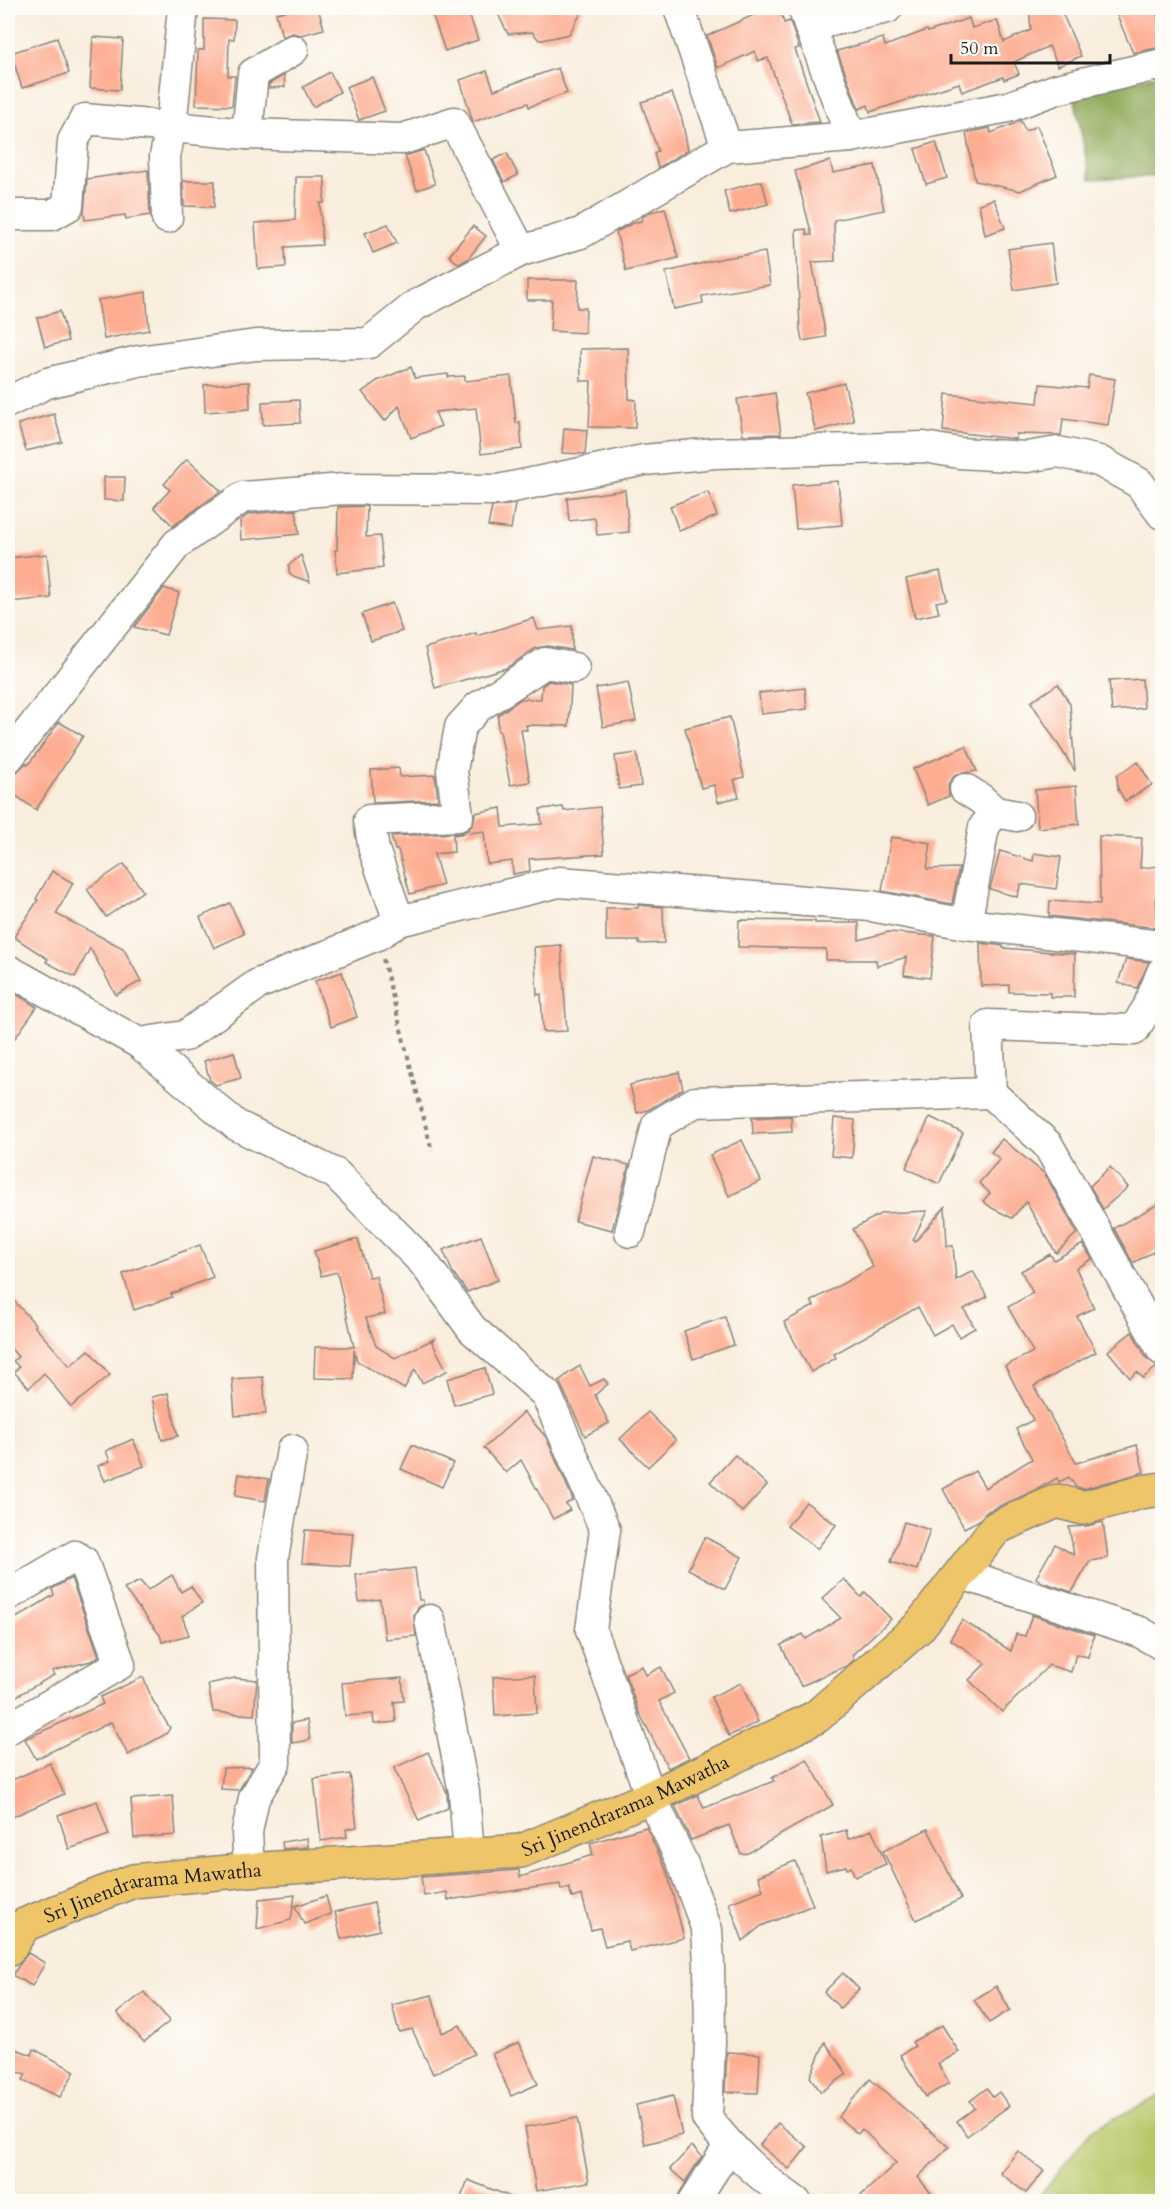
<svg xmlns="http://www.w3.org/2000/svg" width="1170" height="2209" font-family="Cardo,serif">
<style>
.green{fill:#b9c769;stroke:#6a7242;stroke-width:1.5}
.forest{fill:#92ac5d;stroke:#57643c;stroke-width:1.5}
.building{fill:#fdad92}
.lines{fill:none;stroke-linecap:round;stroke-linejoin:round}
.minor-casing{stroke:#8a857c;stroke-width:33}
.major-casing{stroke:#8a857c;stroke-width:36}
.path{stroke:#8a857c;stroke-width:4;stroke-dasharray:4.5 4.5;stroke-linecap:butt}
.minor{stroke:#fff;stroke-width:30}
.major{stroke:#eec569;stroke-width:33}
.labels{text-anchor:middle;stroke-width:6;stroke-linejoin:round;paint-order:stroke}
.street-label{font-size:20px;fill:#1c1c1c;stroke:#fdfcf7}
</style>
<rect width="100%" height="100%" fill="#fdfcf7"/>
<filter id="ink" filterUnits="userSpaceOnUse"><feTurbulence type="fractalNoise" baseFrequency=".0167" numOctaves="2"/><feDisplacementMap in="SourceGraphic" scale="12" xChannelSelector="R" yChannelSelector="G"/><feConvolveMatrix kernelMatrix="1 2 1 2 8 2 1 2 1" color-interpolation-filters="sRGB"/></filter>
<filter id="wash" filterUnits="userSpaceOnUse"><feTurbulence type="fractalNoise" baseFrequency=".008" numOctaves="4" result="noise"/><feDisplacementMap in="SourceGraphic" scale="24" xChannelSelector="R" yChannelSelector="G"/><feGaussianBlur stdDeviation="1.35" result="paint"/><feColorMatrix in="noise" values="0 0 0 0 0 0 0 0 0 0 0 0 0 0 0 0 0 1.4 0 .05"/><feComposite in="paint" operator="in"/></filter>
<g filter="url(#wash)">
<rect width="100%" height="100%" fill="#f9eedd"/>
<polygon class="green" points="1162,2095 1162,2201 1035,2201 1094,2128"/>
<polygon class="forest" points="1162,74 1162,176 1090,179 1074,95"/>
<g id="blocks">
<g class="building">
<polygon points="297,8 318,8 324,29 301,35 292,33 282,37 276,13"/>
<polygon points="430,8 467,8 478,40 445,51"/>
<polygon points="495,8 584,8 569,34 543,40 539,40 532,32 508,34"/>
<polygon points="753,8 780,8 784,23 790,21 799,48 795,49 820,122 792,124 768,58 758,61 755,51 718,68 707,36 756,14"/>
<polygon points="1029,8 1060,8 1081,56 1058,66 1049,46 1014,62 1019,74 1004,80 1003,77 962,92 959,83 870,112 868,105 859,109 837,51 883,38 885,46 927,30 928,32 969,18 972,28 997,20 1004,42 1031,30"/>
<polygon points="1129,8 1154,8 1162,27 1162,47 1133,53 1116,13"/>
<polygon points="204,19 235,20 234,39 229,39 228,76 235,76 232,106 196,105 198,50 204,50"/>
<polygon points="93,37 123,39 120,90 90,88"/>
<polygon points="57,38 69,73 22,88 11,53"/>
<polygon points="558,68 567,93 529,107 528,103 473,122 460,80 487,71 494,90"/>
<polygon points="330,72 340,92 313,107 303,87"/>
<polygon points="284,75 285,87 269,88 269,84"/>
<polygon points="372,77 385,111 359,120 346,87"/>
<polygon points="672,93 682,119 688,150 658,168 654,153 658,151 641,102"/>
<polygon points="1021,121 1025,131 1037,126 1057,175 1020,191 975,181 966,133 990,128 991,133"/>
<polygon points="936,142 947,178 926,184 915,149"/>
<polygon points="424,150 435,184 417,190 405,156"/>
<polygon points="507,153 518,175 504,182 493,160"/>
<polygon points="830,161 833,173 875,165 884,210 834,220 835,261 812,262 826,337 802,341 800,329 796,230 806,229 807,235 812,235 795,171"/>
<polygon points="148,170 150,215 126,219 125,215 85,220 84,212 87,179"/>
<polygon points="296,177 325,177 324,203 320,203 322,245 285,247 286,267 258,269 255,223 295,220"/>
<polygon points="183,181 215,181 214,207 184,206"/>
<polygon points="762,181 768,204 730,214 724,191"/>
<polygon points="994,199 1005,228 985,235 979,204"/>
<polygon points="665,208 678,258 626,271 616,232 631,224 643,220 642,217 651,212"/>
<polygon points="388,224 397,243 373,253 365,233"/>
<polygon points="473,226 486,236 468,259 459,264 449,256"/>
<polygon points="1051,243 1056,283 1014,290 1008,249"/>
<polygon points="765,252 770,285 702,296 703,303 674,309 666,272 724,258"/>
<polygon points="527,280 578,280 577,308 586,308 585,333 550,331 552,300 527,300"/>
<polygon points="146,292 149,330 104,339 98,300"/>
<polygon points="60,311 68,341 45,347 37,318"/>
<polygon points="628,348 629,399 636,400 635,428 589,427 591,381 581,381 580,349"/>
<polygon points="411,367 415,378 448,374 448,377 465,376 465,381 511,376 516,423 520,422 522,449 481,454 476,408 435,412 441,426 411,438 399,406 385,421 362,392 377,381"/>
<polygon points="1089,375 1115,379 1108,425 1063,419 1061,435 1016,434 1016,439 943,431 946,394 1038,403 1040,384 1087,388"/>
<polygon points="249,382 250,409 205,412 204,385"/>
<polygon points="844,383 854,421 816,431 805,393"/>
<polygon points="775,393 781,434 743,435 737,399"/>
<polygon points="299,400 300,423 263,425 262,402"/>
<polygon points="54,414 62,442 26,451 18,424"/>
<polygon points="564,428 587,430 585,454 562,453"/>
<polygon points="187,459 221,491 173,526 154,507 170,490 164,484"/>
<polygon points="104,477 125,477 124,501 104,500"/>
<polygon points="838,481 842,525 796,529 792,485"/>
<polygon points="625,490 629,532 597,535 595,518 569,521 567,498"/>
<polygon points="708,492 717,516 679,531 670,506"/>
<polygon points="515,504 511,529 488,526 492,507"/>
<polygon points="367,506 366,537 380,536 383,568 337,573 335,550 337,550 338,507"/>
<polygon points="296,510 299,534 241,540 240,521 249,514"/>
<polygon points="47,554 51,598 8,602 8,558"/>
<polygon points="301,555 310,582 293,576 289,572 289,565"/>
<polygon points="940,571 947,600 936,602 939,613 915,618 906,579"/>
<polygon points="164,588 179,593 166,635 134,627"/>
<polygon points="392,603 402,631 371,641 362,614"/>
<polygon points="534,618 538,630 572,626 572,650 548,646 536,648 506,668 435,688 425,648 476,633 477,636"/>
<polygon points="1142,679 1144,708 1112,711 1109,681"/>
<polygon points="549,681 571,685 569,726 526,725 527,730 521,730 530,782 510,785 500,731 498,731 498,715 521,699 541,699 542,686"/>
<polygon points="628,682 636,721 603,727 596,688"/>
<polygon points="1058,684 1070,704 1075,771 1031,702"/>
<polygon points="805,688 807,709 761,714 759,693"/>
<polygon points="730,717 744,777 734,780 739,797 718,802 714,785 701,788 685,728"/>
<polygon points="59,722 83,736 36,810 8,790 8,786 17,772 26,763 28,765"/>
<polygon points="966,746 977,771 956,774 948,784 949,796 928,805 913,769"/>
<polygon points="637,753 641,786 619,789 615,756"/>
<polygon points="1138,762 1152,785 1125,801 1118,789 1117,775"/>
<polygon points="399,768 400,777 435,775 438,800 373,803 371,770"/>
<polygon points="1076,786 1079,824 1038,828 1035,790"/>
<polygon points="563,807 564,811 600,807 604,854 529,859 530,871 513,874 512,861 487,864 484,831 453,835 454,852 434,854 443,885 410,894 398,850 395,850 391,836 459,833 468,830 473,824 475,813 501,808 503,827 542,824 540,809"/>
<polygon points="1099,836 1142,838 1140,868 1160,866 1161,898 1156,898 1158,928 1049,916 1050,901 1100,904"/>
<polygon points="891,837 931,843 927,869 959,868 952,904 882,891"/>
<polygon points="1000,851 1033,861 1034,853 1061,857 1056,889 1021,884 1017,897 990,889"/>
<polygon points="124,864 143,891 106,917 87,889"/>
<polygon points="52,871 73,883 56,914 123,948 141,981 116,995 90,948 75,977 46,962 48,959 14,937 38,900 36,899"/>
<polygon points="230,903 244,934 214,948 200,917"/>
<polygon points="638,905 663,907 664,943 639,944 639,941 606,941 606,908 638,908"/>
<polygon points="739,920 815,921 815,923 859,923 859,940 888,932 935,936 930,978 904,975 906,957 877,966 876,960 826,960 826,949 738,947"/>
<polygon points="980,943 1003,946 1003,948 1075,954 1074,997 1050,997 1050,993 1009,992 1009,985 981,986"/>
<polygon points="561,945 567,1031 543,1032 541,994 537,995 534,947"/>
<polygon points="1126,959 1149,962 1137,988 1118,983"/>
<polygon points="342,972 357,1017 331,1027 315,981"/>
<polygon points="8,989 37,1007 8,1048"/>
<polygon points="234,1052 241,1078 216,1085 210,1080 204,1061"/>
<polygon points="679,1072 683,1089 648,1110 637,1113 630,1085"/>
<polygon points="791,1116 792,1132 753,1134 752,1118"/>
<polygon points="930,1117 963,1133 939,1184 906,1168"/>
<polygon points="834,1118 855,1120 852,1158 831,1156"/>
<polygon points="1002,1139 1045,1174 1077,1233 1056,1253 1026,1202 1012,1218 992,1208 983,1201 990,1193 979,1183 1000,1159 991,1152"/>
<polygon points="742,1140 761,1181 729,1196 710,1155"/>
<polygon points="593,1156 629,1165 612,1230 575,1221"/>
<polygon points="1110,1167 1128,1187 1103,1209 1090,1186"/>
<polygon points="1162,1202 1162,1225 1156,1228 1162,1241 1162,1247 1133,1263 1114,1228"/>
<polygon points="945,1207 947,1246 953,1246 956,1280 973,1271 987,1297 964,1309 975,1328 959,1337 952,1324 933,1335 918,1307 834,1354 836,1358 811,1372 784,1322 814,1306 811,1301 873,1267 853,1229 882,1213 927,1211 913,1240 915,1242"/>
<polygon points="481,1236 498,1280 467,1292 452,1271 443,1250"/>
<polygon points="358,1239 369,1277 376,1276 385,1314 366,1318 376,1346 395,1358 434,1339 432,1342 447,1371 422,1383 415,1369 404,1389 357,1361 354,1350 353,1379 314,1378 315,1347 354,1347 337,1272 321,1276 314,1251"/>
<polygon points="1083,1244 1092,1259 1076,1268 1094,1308 1077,1316 1096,1352 1034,1386 1076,1463 1137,1445 1144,1472 1083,1489 1075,1486 1069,1477 1059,1482 1057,1478 1038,1489 988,1511 978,1521 964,1528 943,1489 975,1471 985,1488 1032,1459 1016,1429 1033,1420 1005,1366 1033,1352 1008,1307 1033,1293 1021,1271 1050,1254 1054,1260"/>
<polygon points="200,1245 213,1277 171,1294 172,1297 134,1310 123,1274"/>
<polygon points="8,1294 36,1325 34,1326 70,1366 89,1350 110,1375 71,1407 44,1373 29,1388 14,1372 19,1367 13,1361 18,1357 8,1345"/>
<polygon points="725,1317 734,1345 693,1359 684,1331"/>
<polygon points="1132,1332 1147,1359 1158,1366 1143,1378 1137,1372 1130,1378 1108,1351"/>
<polygon points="580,1366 590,1386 604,1379 608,1384 595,1395 609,1423 585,1436 559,1381 570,1372"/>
<polygon points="485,1368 492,1394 454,1405 447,1379"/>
<polygon points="263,1377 266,1414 235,1416 232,1379"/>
<polygon points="168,1393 178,1436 162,1440 152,1397"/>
<polygon points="524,1412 546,1437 573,1500 566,1504 570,1510 553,1519 521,1460 506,1473 484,1448"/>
<polygon points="648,1412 676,1440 648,1467 620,1439"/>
<polygon points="133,1439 144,1466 105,1481 98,1466 110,1461 106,1451"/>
<polygon points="412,1445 453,1463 442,1487 401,1469"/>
<polygon points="735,1455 767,1485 742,1512 710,1482"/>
<polygon points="239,1474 269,1479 265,1501 235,1496"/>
<polygon points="806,1502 836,1525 817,1549 787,1526"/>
<polygon points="904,1522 930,1530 917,1570 891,1562"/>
<polygon points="1103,1522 1108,1558 1090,1561 1072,1592 1042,1582 1036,1578 1055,1544 1074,1555 1069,1527 1087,1526"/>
<polygon points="305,1530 353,1533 350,1566 302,1563"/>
<polygon points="705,1537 742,1557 725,1589 688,1569"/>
<polygon points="415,1568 419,1600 423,1600 423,1605 418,1607 414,1615 416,1636 385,1639 380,1599 359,1602 356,1575"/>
<polygon points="172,1575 181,1592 191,1586 202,1603 182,1616 189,1635 162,1642 160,1635 124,1589 140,1581 148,1590"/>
<polygon points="71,1578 99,1656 91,1661 52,1671 54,1675 8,1701 8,1623 54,1595 52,1589"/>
<polygon points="844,1579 861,1597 865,1592 891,1619 852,1655 854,1659 846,1666 801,1686 781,1645 803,1634 806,1639 841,1618 822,1599"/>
<polygon points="1032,1615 1094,1635 1088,1657 1076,1654 1071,1672 1049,1665 1002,1712 969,1680 986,1663 950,1639 962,1620 1011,1651 1016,1634 1025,1636"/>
<polygon points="642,1666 646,1675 661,1667 674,1693 659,1701 689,1758 668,1768 639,1712 625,1674"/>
<polygon points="535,1675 537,1713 495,1716 493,1677"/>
<polygon points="143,1677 153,1701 170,1728 166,1734 128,1755 111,1722 36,1759 25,1739 103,1704 100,1697"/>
<polygon points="235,1678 257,1680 254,1715 213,1712 208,1684"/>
<polygon points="402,1678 404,1701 394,1702 396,1722 374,1724 373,1714 345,1716 342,1683"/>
<polygon points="741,1683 758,1722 729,1736 711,1697"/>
<polygon points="307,1720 310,1740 292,1743 292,1723"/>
<polygon points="428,1752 447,1793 448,1808 419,1821 394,1768"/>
<polygon points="807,1759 833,1805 748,1853 741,1854 729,1825 691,1840 675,1806 698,1795 704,1808 774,1781 772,1778"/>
<polygon points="50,1763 64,1794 12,1817 8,1808 8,1782"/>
<polygon points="252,1767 239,1790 221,1789 223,1768"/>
<polygon points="350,1774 357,1827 346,1829 347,1837 321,1841 314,1779"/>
<polygon points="173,1796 176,1835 134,1838 131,1799"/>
<polygon points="97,1801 109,1835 69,1849 58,1815"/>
<polygon points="646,1827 667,1872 684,1938 630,1951 627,1941 605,1946 600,1928 591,1930 582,1895 572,1898 569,1888 561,1890 560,1884 448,1900 447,1892 424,1896 421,1877 519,1870 520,1877 593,1855 590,1843"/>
<polygon points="928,1829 961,1899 916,1920 883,1851"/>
<polygon points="846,1830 848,1839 872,1830 886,1864 855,1877 851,1867 847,1869 846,1866 826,1871 821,1837"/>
<polygon points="307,1838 308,1847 283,1849 282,1842"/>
<polygon points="795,1861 813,1905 761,1926 743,1941 729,1903 763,1890 758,1876"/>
<polygon points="295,1895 291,1920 257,1929 259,1899"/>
<polygon points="326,1896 331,1914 304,1924 295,1906"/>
<polygon points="374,1903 380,1930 341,1939 335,1912"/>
<polygon points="28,1953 45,1963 32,1986 12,1975"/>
<polygon points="843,1973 859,1989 840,2008 824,1992"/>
<polygon points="996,1986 1010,2010 989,2023 974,2000"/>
<polygon points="144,1992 170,2021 144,2042 117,2013"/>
<polygon points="432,1995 442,2033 460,2025 474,2054 433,2074 412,2029 399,2032 392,2005"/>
<polygon points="942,2025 959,2052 938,2064 949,2083 926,2097 900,2055 915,2046 912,2042"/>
<polygon points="519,2042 538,2084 511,2096 492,2054"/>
<polygon points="825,2042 847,2074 821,2092 810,2077"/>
<polygon points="8,2046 32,2055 34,2049 75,2071 60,2097 23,2080 26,2074 8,2070"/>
<polygon points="727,2052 760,2054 758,2093 725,2092"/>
<polygon points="870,2079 949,2147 918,2177 938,2202 854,2202 896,2163 862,2129 858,2134 838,2117"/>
<polygon points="987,2088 993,2097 999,2092 1009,2106 967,2136 957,2121 975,2108 970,2101"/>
<polygon points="673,2096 682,2135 645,2144 636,2105"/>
<polygon points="577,2118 589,2182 536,2191 525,2127"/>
<polygon points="778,2123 807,2147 789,2169 760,2145"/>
<polygon points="692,2146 702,2156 685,2182 670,2169"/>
<polygon points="1018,2151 1044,2171 1026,2193 1000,2173"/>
<polygon points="468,2180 521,2201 520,2202 459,2202"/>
</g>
</g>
</g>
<g filter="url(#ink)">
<use href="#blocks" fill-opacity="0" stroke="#8a857c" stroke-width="1.5"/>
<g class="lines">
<g class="minor-casing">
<g id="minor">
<polyline points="679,8 727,147"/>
<polyline points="803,8 851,137"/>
<polyline points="809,26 887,8"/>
<polyline points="247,134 253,74 293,50"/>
<polyline points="8,215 52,215 68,206 73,141 85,119 247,134 403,139 454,122 521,251"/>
<polyline points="167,218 165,156 171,127 183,8"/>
<polyline points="8,402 47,383 138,361 256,345 369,343 416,305 521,251 581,233 727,147 851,137 1008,107 1057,89 1162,64"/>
<polyline points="8,758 177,544 243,497 343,489 498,490 644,460 715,453 924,447 959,453 1027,457 1058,452 1099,461 1139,483 1162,514"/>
<polyline points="965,789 981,799 995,812"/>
<polyline points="399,921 374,850 369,820 458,816 452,771 460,727 478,707 545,663 574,668"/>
<polyline points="966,924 984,827 995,812 1017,816"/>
<path d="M8,970l131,73 97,82 100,49 88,89 48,66 74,65 59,136 -14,100 60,167 32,67 24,66 2,34 1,78 -3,76c28,36 52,58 89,84"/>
<polyline points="139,1043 185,1036 258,984 377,935 399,921 559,882 871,906 966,924 1162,946"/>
<polyline points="991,1093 988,1025 1134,1030 1148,1007 1162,972"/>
<polyline points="630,1232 657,1125 695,1102 991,1093 1048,1145 1162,1350"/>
<polyline points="962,1574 1140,1632 1162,1645"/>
<polyline points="8,1595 75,1556 83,1561 120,1664 8,1729"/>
<polyline points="430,1620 464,1792 469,1855"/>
<polyline points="249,1870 247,1832 254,1798 275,1763 273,1558 292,1450"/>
<polyline points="693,2202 729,2146"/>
</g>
</g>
<g class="major-casing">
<g id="major">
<path id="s1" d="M8,1950l16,-25 109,-44 116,-11 272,-19 130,-54 165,-80 102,-89 78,-100 61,-27 26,7 58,-16 21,-3"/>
</g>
</g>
<polyline class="path" points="383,959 432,1151"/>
<use href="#minor" class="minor"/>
<use href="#major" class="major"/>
</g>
</g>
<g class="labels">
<g class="street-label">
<text dy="7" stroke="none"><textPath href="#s1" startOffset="650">Sri Jinendrarama Mawatha</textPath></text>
<text dy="7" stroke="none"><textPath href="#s1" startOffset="164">Sri Jinendrarama Mawatha</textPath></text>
</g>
</g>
<rect width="1170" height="2209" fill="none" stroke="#fdfcf7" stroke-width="30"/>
<path d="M951 54v9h159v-9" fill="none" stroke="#1c1c1c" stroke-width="3"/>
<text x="960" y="54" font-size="18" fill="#1c1c1c" stroke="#fdfcf7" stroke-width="4.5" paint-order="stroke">50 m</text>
</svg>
